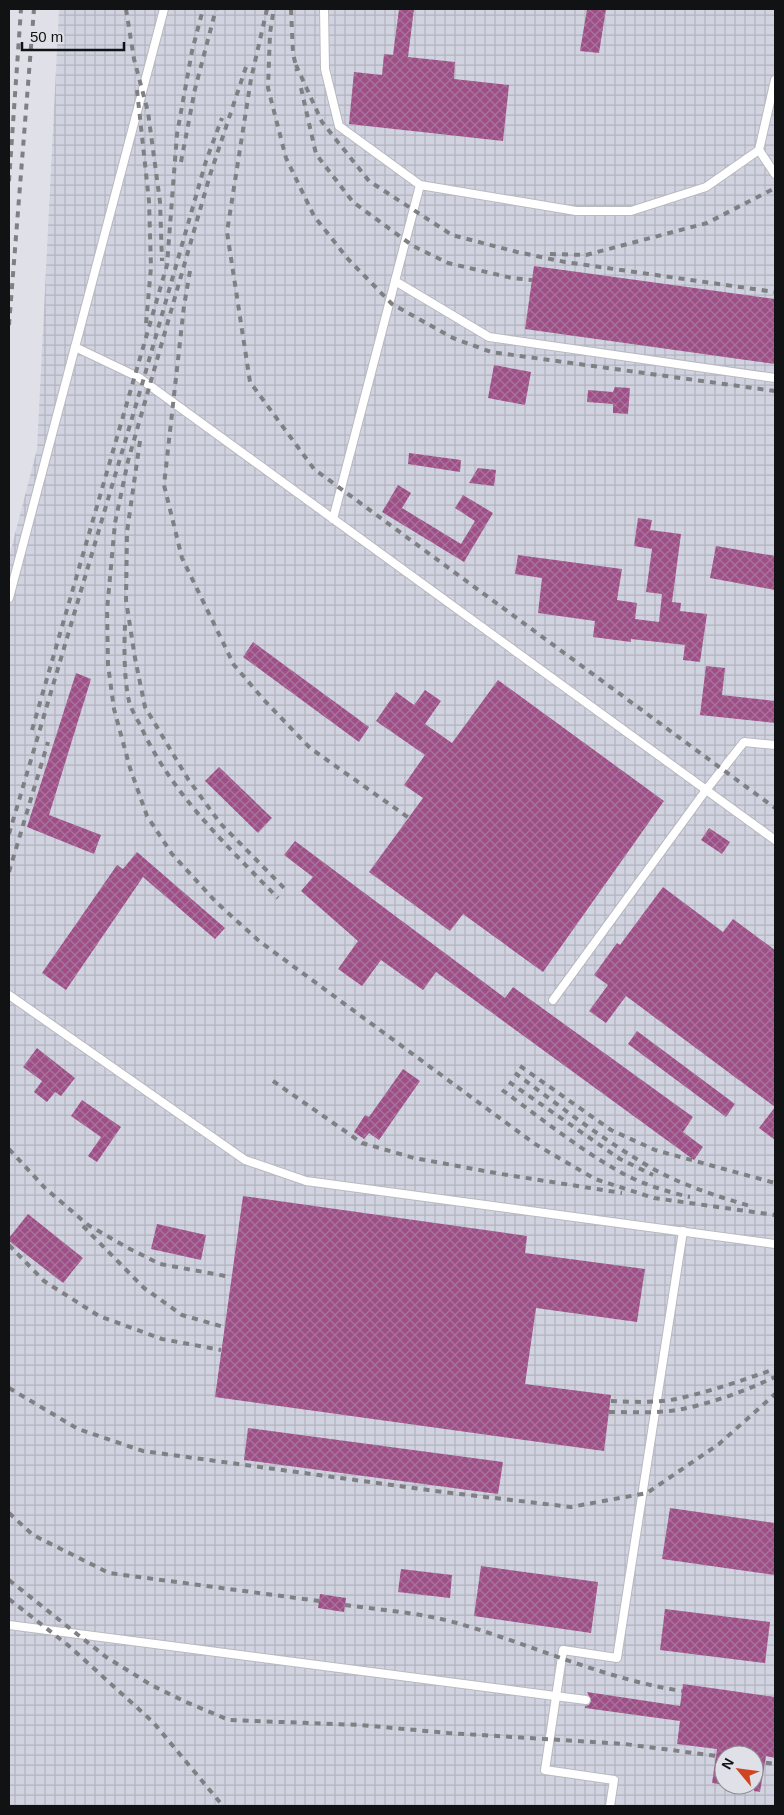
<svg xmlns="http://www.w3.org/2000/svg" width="784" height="1815" font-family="Helvetica,sans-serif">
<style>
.industrial{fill:url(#industrial-grid);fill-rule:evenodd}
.building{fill:url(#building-cross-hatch)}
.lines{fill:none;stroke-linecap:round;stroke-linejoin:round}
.service-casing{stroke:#b9bac0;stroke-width:10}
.service{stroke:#fff;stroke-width:8}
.rail{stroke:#7f8084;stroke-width:4;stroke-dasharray:6 6;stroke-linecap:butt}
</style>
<defs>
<pattern id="industrial-grid" width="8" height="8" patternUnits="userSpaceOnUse" patternTransform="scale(1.25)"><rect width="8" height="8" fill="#d1d3e0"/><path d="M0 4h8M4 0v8" fill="none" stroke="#b2b4bf"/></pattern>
<pattern id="building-cross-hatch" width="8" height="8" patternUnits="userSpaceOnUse" patternTransform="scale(1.25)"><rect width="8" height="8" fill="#9f4f88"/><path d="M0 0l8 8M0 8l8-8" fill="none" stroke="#a87499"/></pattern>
</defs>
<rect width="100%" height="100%" fill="#e0e1e8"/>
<path class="industrial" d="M59,9h716v1797h-766v-1249l28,-108zM724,1755h30v30h-30z"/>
<g class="building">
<polygon points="399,9 414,9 408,57 455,62 454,79 509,85 503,141 349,124 354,72 382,75 384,54 393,55"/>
<polygon points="587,9 606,9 599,53 580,51"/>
<polygon points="534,266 775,299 775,364 525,329"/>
<polygon points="494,365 531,372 525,405 488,398"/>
<polygon points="615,387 630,388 628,414 613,413 613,404 587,402 588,390 613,392"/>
<polygon points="409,453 461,460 460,472 408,464"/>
<polygon points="478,468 496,470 494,486 469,483"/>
<polygon points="398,485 411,493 402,508 461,544 475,521 455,508 463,495 493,513 464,562 382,512"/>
<polygon points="638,518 652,520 650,530 681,534 672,602 681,603 680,611 707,614 700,662 683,660 685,645 631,639 631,642 593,637 595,621 538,613 542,578 515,574 518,555 622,569 617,600 637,603 635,619 659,622 662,594 646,592 652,549 634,546"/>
<polygon points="716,546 775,556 775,590 710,578"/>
<polygon points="253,642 369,727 359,742 243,657"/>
<polygon points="706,666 725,668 722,695 775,701 775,723 700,715"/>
<polygon points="76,673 91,679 49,815 101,835 94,854 27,827"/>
<polygon points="498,680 664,801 543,972 463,914 450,931 369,872 423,798 404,785 425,755 376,721 396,692 414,705 425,690 441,701 425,724 452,743"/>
<polygon points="219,767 272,818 258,833 205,781"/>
<polygon points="709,828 730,842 722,854 701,840"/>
<polygon points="295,841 505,998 513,987 693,1117 683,1132 703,1147 694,1160 436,972 423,990 381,960 362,986 338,969 358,941 301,891 313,877 284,855"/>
<polygon points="137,852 225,928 215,939 143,877 66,990 42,973 117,865 123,869"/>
<polygon points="663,887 723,932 733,919 775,950 775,1140 759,1128 775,1107 626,996 606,1023 589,1011 608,985 594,975 617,943 620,945"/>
<polygon points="637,1031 735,1104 726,1117 628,1044"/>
<polygon points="37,1048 75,1078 61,1096 55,1092 47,1102 34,1092 42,1081 23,1067"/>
<polygon points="403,1069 420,1081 379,1140 369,1133 364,1139 354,1132 365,1115 369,1117"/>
<polygon points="82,1100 121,1127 97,1162 88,1156 101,1137 71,1116"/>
<polygon points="243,1196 527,1236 525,1253 645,1269 637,1322 536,1308 525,1384 611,1395 604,1451 215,1397"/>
<polygon points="28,1214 83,1258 63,1283 9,1241 9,1238"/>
<polygon points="157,1224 206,1235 201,1260 151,1249"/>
<polygon points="248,1428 503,1462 498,1494 244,1460"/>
<polygon points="670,1508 775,1523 775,1575 662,1559"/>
<polygon points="481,1566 598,1582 591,1633 474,1616"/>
<polygon points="401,1569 452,1575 450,1598 398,1592"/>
<polygon points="320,1594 346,1598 344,1612 318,1608"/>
<polygon points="665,1609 770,1622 765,1663 660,1650"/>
<polygon points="683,1684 775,1697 775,1758 766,1756 760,1792 754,1791 754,1755 724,1750 724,1785 712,1783 717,1749 677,1744 680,1721 585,1708 585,1706 589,1705 591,1701 587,1692 680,1706"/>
</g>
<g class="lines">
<g class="service-casing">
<g id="service">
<polyline points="324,9 325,69 339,126 420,185 576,211 631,211 706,187 759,150 775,80"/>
<polyline points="759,150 775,174"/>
<polyline points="395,281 489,337 775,378"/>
<polyline points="75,347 138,377 775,840"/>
<polyline points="333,519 420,185"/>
<polyline points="9,598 164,9"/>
<polyline points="9,995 245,1160 306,1181 775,1244"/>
<polyline points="553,1000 706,790 744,742 775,745"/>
<polyline points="9,1625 586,1700"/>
<polyline points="610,1806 614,1780 545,1770 563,1650 617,1658 683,1231"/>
</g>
</g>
<use href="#service" class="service"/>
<g class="rail">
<polyline points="126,9 134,59 148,112 160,202 162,261"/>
<polyline points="267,9 251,79 227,232 250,382 314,469 775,808"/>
<polyline points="291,9 293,53 297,71"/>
<polyline points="273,14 270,33 268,88 286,158 314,216 348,259 392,304 453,338 491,352 775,391"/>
<polyline points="296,65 322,122 369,181 452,235 517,252 565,262 775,292"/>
<polyline points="246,67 210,175 128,461 115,523 107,610 108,665 114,709 130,768 147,816 172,854 216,902 259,941 535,1144 595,1179 654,1198 775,1215"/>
<polyline points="301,88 316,154 353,202 413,246 448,263 512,278 532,280"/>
<polyline points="137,90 149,201 151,267 146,324"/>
<polyline points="181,162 195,89 216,9"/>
<polyline points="9,181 21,9"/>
<polyline points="550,254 586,255 707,223 775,188"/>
<polyline points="190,271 184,306 164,485 182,558 234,665 264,700 310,748 409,818"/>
<polyline points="9,325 34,9"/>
<polyline points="140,441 127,532 126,600 135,658 145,707 188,779 220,823 286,890"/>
<path d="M125,625c-1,23 -1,54 4,76 2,9 9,19 13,28 31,66 85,117 136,169"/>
<polyline points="32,730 167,265 177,134 192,51 203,9"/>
<polyline points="9,834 143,381 206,161 222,118"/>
<polyline points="9,872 48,742"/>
<polyline points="520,1066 611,1130 655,1150 775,1183"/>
<path d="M515,1073c46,34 92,70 142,98 30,16 63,26 96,36"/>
<polyline points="273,1081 362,1143 414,1158 501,1174 622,1193"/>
<polyline points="509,1082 620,1159 653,1175"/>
<path d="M502,1090c39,28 78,60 120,83 20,11 46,19 68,24"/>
<polyline points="9,1149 45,1188 88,1225 128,1248 160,1264 231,1277"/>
<polyline points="83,1226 144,1288 182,1315 224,1327"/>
<polyline points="9,1245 44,1281 99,1316 162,1339 221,1350"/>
<polyline points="9,1388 78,1429 143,1451 443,1492 571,1507 647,1493 719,1444 775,1394"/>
<path d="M611,1401c21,1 44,2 65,-2 33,-7 67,-19 99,-30"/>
<path d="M609,1412c26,0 53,2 78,-4 31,-7 60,-18 88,-31"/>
<polyline points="9,1513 33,1535 109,1573 319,1601"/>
<polyline points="9,1580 106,1657 153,1686 186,1702 229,1720 361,1725 448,1733 625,1744 724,1757"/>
<polyline points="9,1599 69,1646 153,1722 223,1806"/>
<path d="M345,1605c38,5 76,8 112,18 76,22 147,56 225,68"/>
<polyline points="754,1761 775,1764"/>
</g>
</g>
<rect width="784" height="1815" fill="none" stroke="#111214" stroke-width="20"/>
<g transform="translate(739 1770) rotate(299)"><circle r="24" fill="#e0e1e8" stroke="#8d8e93"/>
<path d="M0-4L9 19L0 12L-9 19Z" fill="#cf4524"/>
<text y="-8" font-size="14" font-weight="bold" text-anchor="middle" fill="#111214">N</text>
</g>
<path d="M22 42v8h102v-8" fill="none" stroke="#111214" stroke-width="2.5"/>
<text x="30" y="42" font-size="15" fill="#111214" stroke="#e0e1e8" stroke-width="4" paint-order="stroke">50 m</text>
</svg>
